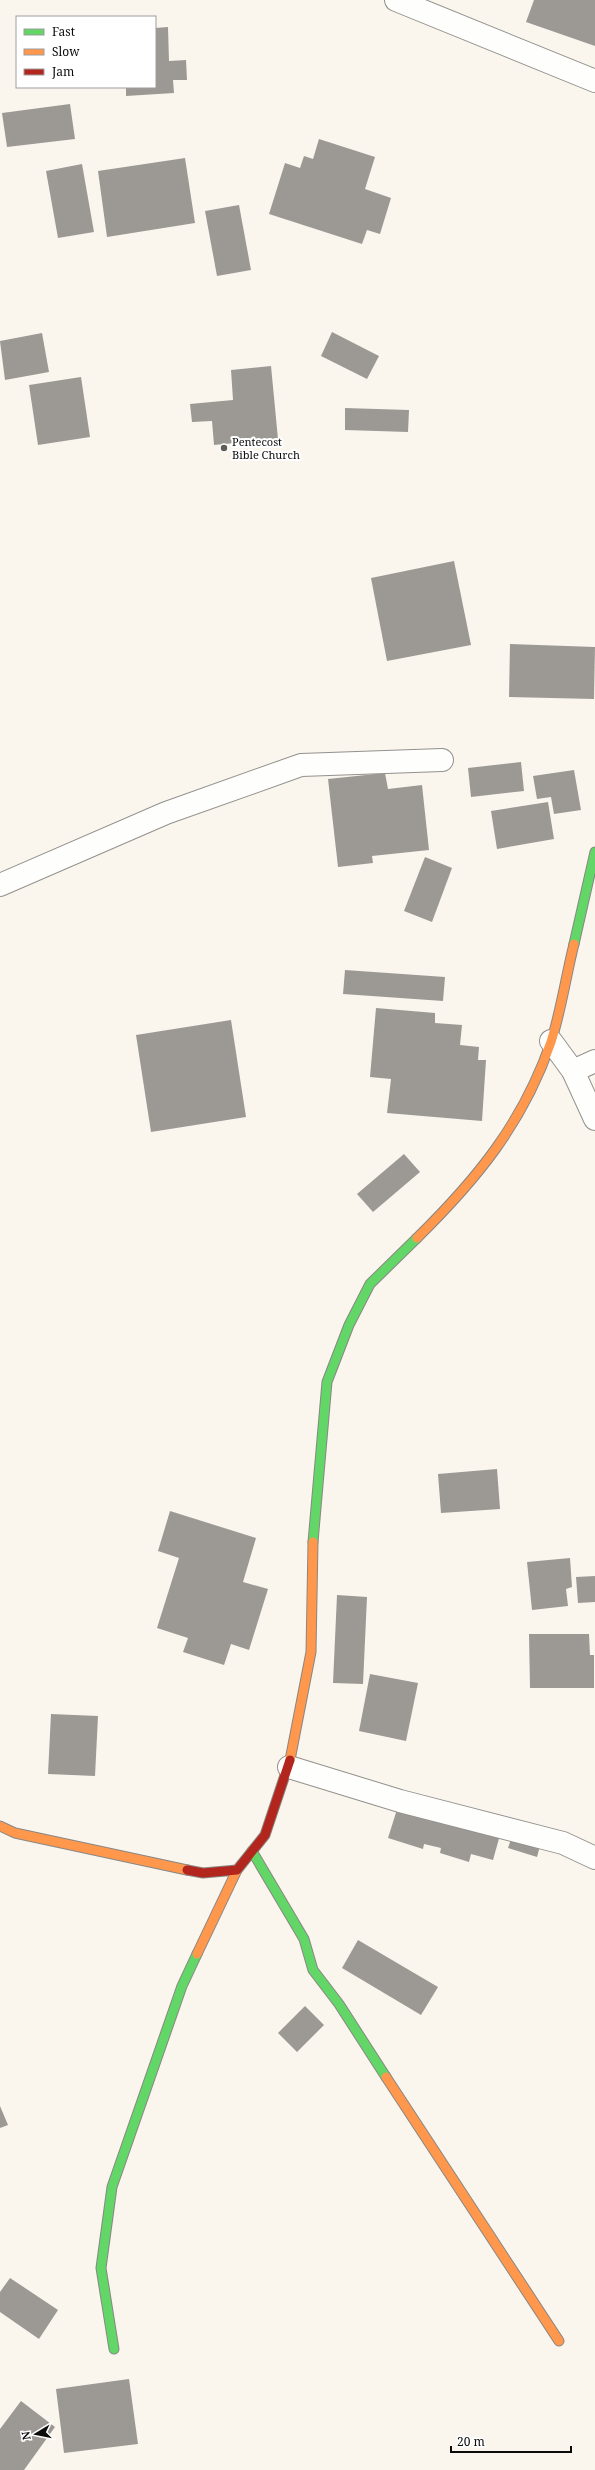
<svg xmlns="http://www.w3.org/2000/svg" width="595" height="2470" font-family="'Noto Serif',serif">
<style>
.building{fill:#9c9995}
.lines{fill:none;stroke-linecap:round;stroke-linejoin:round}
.street-casing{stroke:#93918d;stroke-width:24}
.fast-casing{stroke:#898784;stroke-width:11}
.slow-casing{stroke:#898784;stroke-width:11}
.jam-casing{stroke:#898784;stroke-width:11}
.street{stroke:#fefefc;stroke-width:22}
.fast{stroke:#63d668;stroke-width:9}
.slow{stroke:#ff974d;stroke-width:9}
.jam{stroke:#b3261e;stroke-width:9}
.poi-dot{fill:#5f5d5a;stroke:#fff;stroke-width:1.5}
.labels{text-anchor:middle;stroke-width:4;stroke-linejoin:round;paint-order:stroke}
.poi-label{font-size:11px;fill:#0b0b0b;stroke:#fff;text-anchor:start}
</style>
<rect width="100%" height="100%" fill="#faf6ee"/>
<g class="building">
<polygon points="534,0 595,0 595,46 526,22"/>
<polygon points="168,27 169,61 186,60 187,80 173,80 174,93 126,96 126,87 155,87 155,28"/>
<polygon points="70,104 75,139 7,147 2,113"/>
<polygon points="319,139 375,157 365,189 391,198 380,234 367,230 362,244 269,214 285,163 300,168 304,156 313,159"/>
<polygon points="185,158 195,223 107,237 98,171"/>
<polygon points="82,164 94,232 58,238 46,171"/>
<polygon points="239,205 251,270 217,276 205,211"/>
<polygon points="332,332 379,356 367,379 321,356"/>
<polygon points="42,333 49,372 5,380 0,341"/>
<polygon points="271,366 278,439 214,445 212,421 192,422 190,404 233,400 231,370"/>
<polygon points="81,377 90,437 38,445 29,385"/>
<polygon points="345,408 409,410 408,432 345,430"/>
<polygon points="454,561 471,645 387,661 371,578"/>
<polygon points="510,644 595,647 594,699 509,697"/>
<polygon points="521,762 524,791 471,797 468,768"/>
<polygon points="574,770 581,810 554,814 551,797 537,799 533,776"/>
<polygon points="385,773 388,789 422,785 429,850 372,856 373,863 338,867 328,779"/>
<polygon points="548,802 554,839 497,849 491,811"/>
<polygon points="425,857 452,868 432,922 404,911"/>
<polygon points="345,970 445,977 443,1001 343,994"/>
<polygon points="376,1008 435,1013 435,1023 462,1025 460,1045 479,1047 478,1060 486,1060 482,1121 387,1113 391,1079 370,1077"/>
<polygon points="231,1020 246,1117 151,1132 136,1035"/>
<polygon points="404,1154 420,1172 373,1212 357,1194"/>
<polygon points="497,1469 500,1509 441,1513 438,1474"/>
<polygon points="170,1511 256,1538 243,1582 268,1589 249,1650 231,1644 224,1665 183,1652 188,1638 157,1628 179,1558 158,1551"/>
<polygon points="570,1558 572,1587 566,1589 568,1606 532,1610 527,1562"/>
<polygon points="595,1576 595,1602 578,1603 576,1577"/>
<polygon points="337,1595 367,1597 363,1684 333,1683"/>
<polygon points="529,1634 589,1634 590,1655 594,1655 594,1688 530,1688"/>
<polygon points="370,1674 418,1683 406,1741 359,1731"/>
<polygon points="51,1714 98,1716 95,1776 48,1774"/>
<polygon points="399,1803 500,1835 493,1860 471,1854 469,1862 440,1853 441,1848 424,1844 423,1849 388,1838"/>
<polygon points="513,1833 541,1842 537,1857 508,1848"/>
<polygon points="358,1940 438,1987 421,2015 342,1968"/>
<polygon points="305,2006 324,2025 297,2052 278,2033"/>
<polygon points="0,2106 8,2125 0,2128"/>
<polygon points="10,2278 58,2310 39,2339 0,2312 0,2292"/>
<polygon points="129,2379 138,2444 64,2453 56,2389"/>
<polygon points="21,2401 55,2427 24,2470 0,2470 0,2429"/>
</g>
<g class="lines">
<g class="street-casing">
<g id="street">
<polyline points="396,0 595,81"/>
<polyline points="0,885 166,813 301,765 442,760"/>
<polyline points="551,1041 573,1071 595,1119"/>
<polyline points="573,1071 595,1061"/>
<polyline points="289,1767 400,1801 563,1843 595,1858"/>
</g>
</g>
<g class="fast-casing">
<g id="fast">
<polyline points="574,944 595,852"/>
<polyline points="313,1542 327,1382 349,1325 370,1284 417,1238"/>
<polyline points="252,1851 304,1939 313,1970 339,2004 386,2077"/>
<polyline points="114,2349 101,2268 112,2187 182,1986 197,1954"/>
</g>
</g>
<g class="slow-casing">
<g id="slow">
<path d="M417,1238c60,-59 106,-115 134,-196 10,-31 15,-66 23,-98"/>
<polyline points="290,1760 311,1652 313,1542"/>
<polyline points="0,1826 15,1833 187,1870"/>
<polyline points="197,1954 237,1870"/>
<polyline points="386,2077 559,2341"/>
</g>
</g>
<g class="jam-casing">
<polyline id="jam" points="187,1870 203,1873 237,1870 265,1835 290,1760"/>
</g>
<use href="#street" class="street"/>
<use href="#fast" class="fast"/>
<use href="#slow" class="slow"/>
<use href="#jam" class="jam"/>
</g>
<circle class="poi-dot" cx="224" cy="448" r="4"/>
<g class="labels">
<g class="poi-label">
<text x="232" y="446">Pentecost<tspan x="232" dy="13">Bible Church</tspan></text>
</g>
</g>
<rect x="16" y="16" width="140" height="72" fill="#ffffff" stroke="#9d9d9d"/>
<rect x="24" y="29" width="20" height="6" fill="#63d668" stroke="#9d9d9d"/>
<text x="52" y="36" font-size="12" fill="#0b0b0b">Fast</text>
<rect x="24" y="49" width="20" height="6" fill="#ff974d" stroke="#9d9d9d"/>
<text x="52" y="56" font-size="12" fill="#0b0b0b">Slow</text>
<rect x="24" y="69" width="20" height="6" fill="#b3261e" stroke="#9d9d9d"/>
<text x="52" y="76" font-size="12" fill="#0b0b0b">Jam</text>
<g transform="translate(36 2434) rotate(260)" stroke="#ffffff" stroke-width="3" paint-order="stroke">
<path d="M0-3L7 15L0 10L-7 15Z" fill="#0b0b0b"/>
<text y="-6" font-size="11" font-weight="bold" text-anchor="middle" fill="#0b0b0b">N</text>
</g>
<path d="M451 2446v6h120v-6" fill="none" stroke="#0b0b0b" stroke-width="2"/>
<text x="457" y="2446" font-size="12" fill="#0b0b0b" stroke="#ffffff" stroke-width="3" paint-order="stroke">20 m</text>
</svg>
